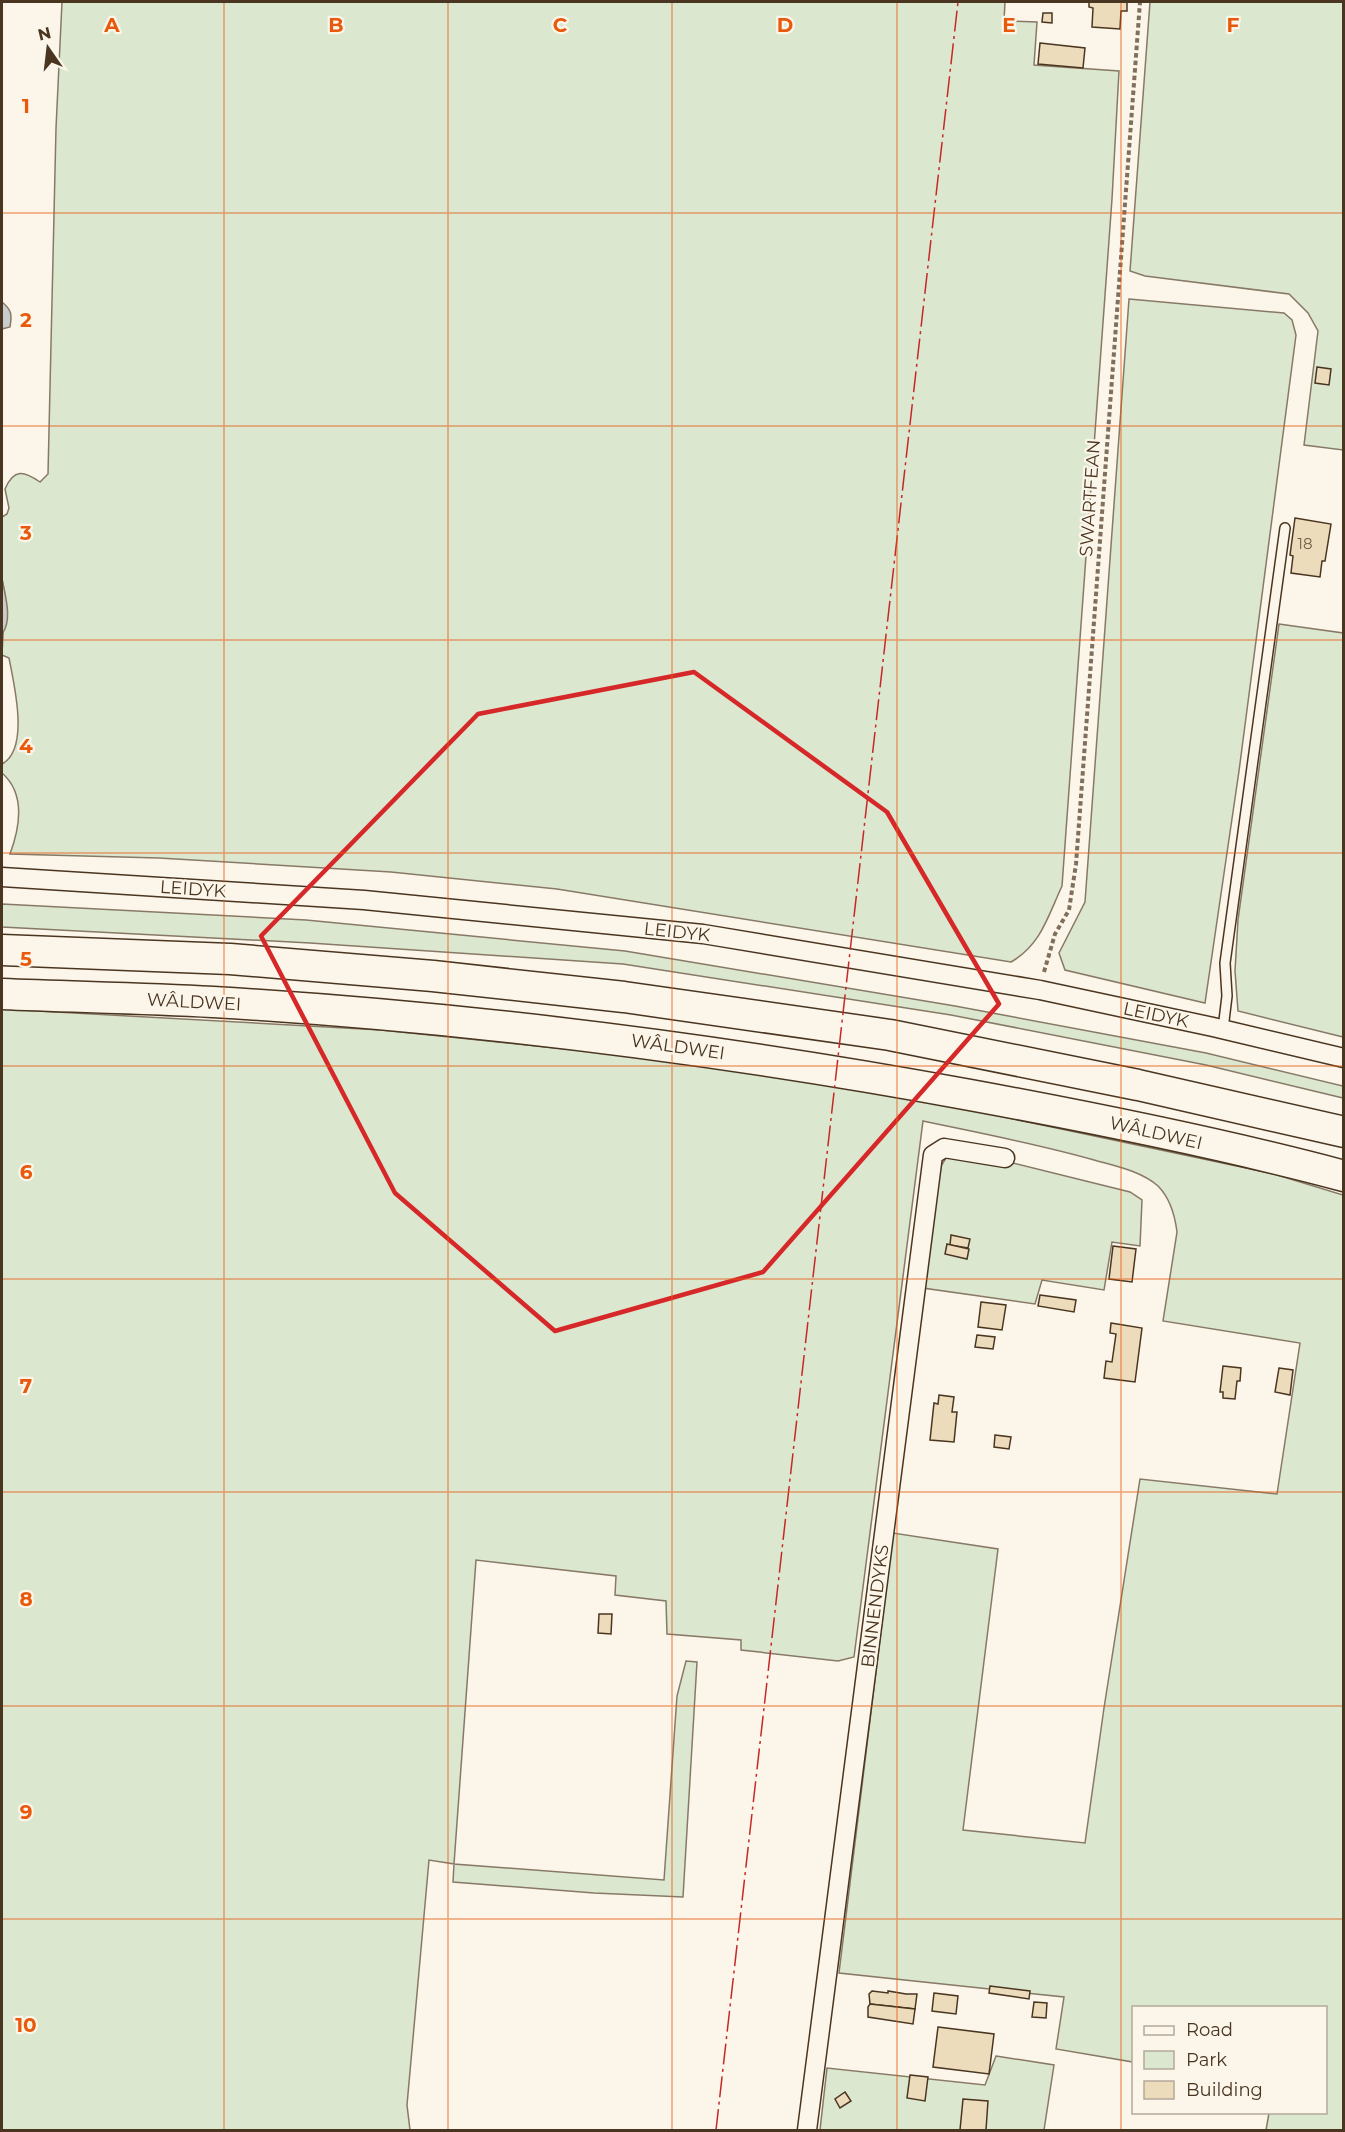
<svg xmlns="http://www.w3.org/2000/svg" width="1345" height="2132" font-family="Montserrat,sans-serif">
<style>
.green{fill:#dce7d0;stroke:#887966;stroke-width:1.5}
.water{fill:#c9cecd;stroke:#887966;stroke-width:1.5}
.building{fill:#ecdcbc;stroke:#4a3520;stroke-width:1.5}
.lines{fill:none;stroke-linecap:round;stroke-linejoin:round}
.service-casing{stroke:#4a3520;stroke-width:12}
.minor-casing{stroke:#4a3520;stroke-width:21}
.trunk-casing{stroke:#4a3520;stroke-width:33}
.path{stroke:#7f6f5c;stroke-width:4;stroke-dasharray:4.5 3;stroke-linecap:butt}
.service{stroke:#fbf6e9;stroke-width:9}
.minor{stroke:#fbf6e9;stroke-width:18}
.trunk{stroke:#fbf6e9;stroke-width:30}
.power{stroke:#c62828;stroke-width:1.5;stroke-dasharray:21 4.5 3 4.5;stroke-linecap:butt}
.marked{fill:none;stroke:#d62828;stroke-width:4.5;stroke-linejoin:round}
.grid{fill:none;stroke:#e8590c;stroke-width:1.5;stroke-opacity:0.55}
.labels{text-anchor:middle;stroke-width:4.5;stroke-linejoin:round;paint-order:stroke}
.number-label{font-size:15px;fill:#725f47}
.street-label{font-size:18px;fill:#4a3520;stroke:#fbf6e9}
.grid-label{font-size:20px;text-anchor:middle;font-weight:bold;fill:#e8590c;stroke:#fbf6e9;stroke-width:4.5;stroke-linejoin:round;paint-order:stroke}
</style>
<rect width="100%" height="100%" fill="#fbf6e9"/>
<g class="green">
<path d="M62,2h943l-1,19 33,1 -3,43 85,6 -7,128 -50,687c-14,30 -21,59 -51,76l-454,-73 -166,-17 -232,-14 -149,-4c10,-27 16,-60 -8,-81v-9c28,-15 12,-80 7,-106l-7,-3 3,-60 -3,-16v-62l5,-3 2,-6 -4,-19c9,-21 19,-18 35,-7l8,-8 8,-346z"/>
<polygon points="1150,2 1343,2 1343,450 1304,445 1318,331 1308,313 1289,294 1145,276 1130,271"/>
<polygon points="1129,299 1284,313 1292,320 1296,335 1239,771 1205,1003 1065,970 1059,953 1085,902"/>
<polygon points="1279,624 1343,633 1343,1037 1238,1011 1235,971 1238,920"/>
<polygon points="2,904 306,920 625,951 955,1006 1206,1053 1343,1086 1343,1098 1206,1065 951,1015 623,964 310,943 2,927"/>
<path d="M2,1009l379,21 233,24 141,18 169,28 350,74 69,21v935h-77l3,-17 57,-1v-104h-192l-1,54 -77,-13 8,-52 -225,-24 54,-440 105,16 -35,281 122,13 19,-135 36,-229 137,15 23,-151 -137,-22 14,-89c-2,-16 -7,-34 -19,-46 -17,-15 -43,-20 -64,-26 -56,-16 -114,-27 -171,-39l-69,536 -16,4 -97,-11v-10l-74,-6 -1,-33 -51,-6 1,-19 -140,-16 -22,304 210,16 13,-184 9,-35 11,1 -14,235 -89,-4 -141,-11 1,-18 -25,-4 -22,245 3,25h-408z"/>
<polygon points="961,1150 1130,1192 1142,1200 1140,1246 1112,1242 1104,1290 1042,1280 1035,1304 923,1288 941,1166 946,1158"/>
<polygon points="996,2056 1054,2065 1044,2130 820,2130 827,2068 985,2085"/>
</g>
<g class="water">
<path d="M2,302c10,8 10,13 8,25l-8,2z"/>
<path d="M2,579c3,16 11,41 0,55z"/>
</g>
<g class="building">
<polygon points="1089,2 1127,2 1127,11 1121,11 1120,29 1092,27 1093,8 1089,7"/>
<polygon points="1043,13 1052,13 1052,23 1042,22"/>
<polygon points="1040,43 1085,48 1083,68 1038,64"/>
<polygon points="1317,367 1331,369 1329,385 1315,383"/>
<polygon points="1295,518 1331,524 1325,561 1322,561 1320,577 1291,573 1293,556 1290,555"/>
<polygon points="951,1235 970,1239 968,1248 950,1245"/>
<polygon points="947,1244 969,1249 967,1259 945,1254"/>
<polygon points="1113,1246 1136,1249 1132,1282 1109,1279"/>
<polygon points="1040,1295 1076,1300 1074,1312 1038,1306"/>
<polygon points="981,1302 1006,1305 1002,1330 978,1327"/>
<polygon points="1111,1323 1142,1328 1135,1382 1104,1378 1106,1361 1112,1362 1116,1334 1110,1333"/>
<polygon points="977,1335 995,1337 993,1349 975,1347"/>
<polygon points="1223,1366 1241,1368 1240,1381 1237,1381 1235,1399 1223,1398 1223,1392 1220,1392"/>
<polygon points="1279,1368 1293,1370 1290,1395 1275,1392"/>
<polygon points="939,1395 954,1397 952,1412 957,1412 954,1442 930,1440 934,1403 938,1404"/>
<polygon points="995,1435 1011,1437 1009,1449 994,1447"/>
<polygon points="599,1614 612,1614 611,1634 598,1633"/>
<polygon points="990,1986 1030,1991 1029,1999 989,1993"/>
<polygon points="872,1991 888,1993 888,1991 906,1994 917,1994 915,2009 870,2004 869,1994"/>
<polygon points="934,1993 958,1996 956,2014 932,2011"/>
<polygon points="1034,2002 1047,2003 1046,2018 1032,2017"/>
<polygon points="870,2004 915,2009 913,2024 868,2017 868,2007"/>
<polygon points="938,2027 994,2034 989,2074 933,2067"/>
<polygon points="910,2075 928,2077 925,2101 907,2098"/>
<polygon points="845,2092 851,2101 840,2108 835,2099"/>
<polygon points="963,2099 988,2101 986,2130 960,2130"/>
</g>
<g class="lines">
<g class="service-casing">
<polyline id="service" points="1223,1029 1227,996 1225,963 1285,528"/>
</g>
<g class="minor-casing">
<g id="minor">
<polyline points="2,877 364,900 703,934 1040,990 1213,1027 1344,1058"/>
<polyline points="807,2130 933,1155 944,1148 1005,1158"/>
</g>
</g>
<g class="trunk-casing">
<g id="trunk">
<polyline points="2,950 230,959 433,976 624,997 890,1035 1138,1085 1344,1132"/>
<path d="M2,994c70,3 140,4 211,8 254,15 507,47 757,93 125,23 251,48 374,81"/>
</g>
</g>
<polyline class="path" points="1044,972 1055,934 1069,910 1076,864 1140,2"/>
<use href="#service" class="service"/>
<use href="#minor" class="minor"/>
<use href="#trunk" class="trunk"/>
<polyline class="power" points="716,2130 958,2"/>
</g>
<path class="marked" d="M694,672l193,140 112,192 -236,268 -208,59 -160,-138 -134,-257 217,-222z"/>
<path class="grid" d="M224,2v2128M448,2v2128M672,2v2128M897,2v2128M1121,2v2128M2,213h1342M2,426h1342M2,640h1342M2,853h1342M2,1066h1342M2,1279h1342M2,1492h1342M2,1706h1342M2,1919h1342"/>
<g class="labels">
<g class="number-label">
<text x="1305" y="549">18</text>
</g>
<g class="street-label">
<text transform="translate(1090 498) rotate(-86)" y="6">SWARTFEAN</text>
<text transform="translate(193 889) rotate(4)" y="6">LEIDYK</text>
<text transform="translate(677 932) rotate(6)" y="6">LEIDYK</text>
<text transform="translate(194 1002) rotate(3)" y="6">WÂLDWEI</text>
<text transform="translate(1156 1015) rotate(12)" y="6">LEIDYK</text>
<text transform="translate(678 1047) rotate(8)" y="6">WÂLDWEI</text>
<text transform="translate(1156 1133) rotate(13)" y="6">WÂLDWEI</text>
<text transform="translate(875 1606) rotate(-83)" y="6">BINNENDYKS</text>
</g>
</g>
<g class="grid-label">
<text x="112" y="32">A</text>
<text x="336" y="32">B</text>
<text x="560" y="32">C</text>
<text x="785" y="32">D</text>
<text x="1009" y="32">E</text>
<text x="1233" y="32">F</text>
<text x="26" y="113">1</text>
<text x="26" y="327">2</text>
<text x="26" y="540">3</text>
<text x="26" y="753">4</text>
<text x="26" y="966">5</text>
<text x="26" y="1179">6</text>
<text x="26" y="1393">7</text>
<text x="26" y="1606">8</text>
<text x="26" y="1819">9</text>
<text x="26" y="2032">10</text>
</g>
<rect width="1345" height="2132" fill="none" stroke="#4a3520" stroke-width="6"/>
<rect x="1132" y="2006" width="195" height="108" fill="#fbf6e9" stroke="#b4a999" stroke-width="1.5"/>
<rect x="1144" y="2026" width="30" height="9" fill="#fbf6e9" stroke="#b4a999" stroke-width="1.5"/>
<text x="1186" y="2036" font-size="18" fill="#4a3520">Road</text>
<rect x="1144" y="2051" width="30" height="18" fill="#dce7d0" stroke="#b4a999" stroke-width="1.5"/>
<text x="1186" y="2066" font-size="18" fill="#4a3520">Park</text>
<rect x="1144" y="2081" width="30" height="18" fill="#ecdcbc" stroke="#b4a999" stroke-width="1.5"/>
<text x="1186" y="2096" font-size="18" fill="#4a3520">Building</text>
<g transform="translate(48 48) rotate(346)" stroke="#fbf6e9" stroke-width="4.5" paint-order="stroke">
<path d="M0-4.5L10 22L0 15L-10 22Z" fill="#4a3520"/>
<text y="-9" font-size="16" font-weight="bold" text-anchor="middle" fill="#4a3520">N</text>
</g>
</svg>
